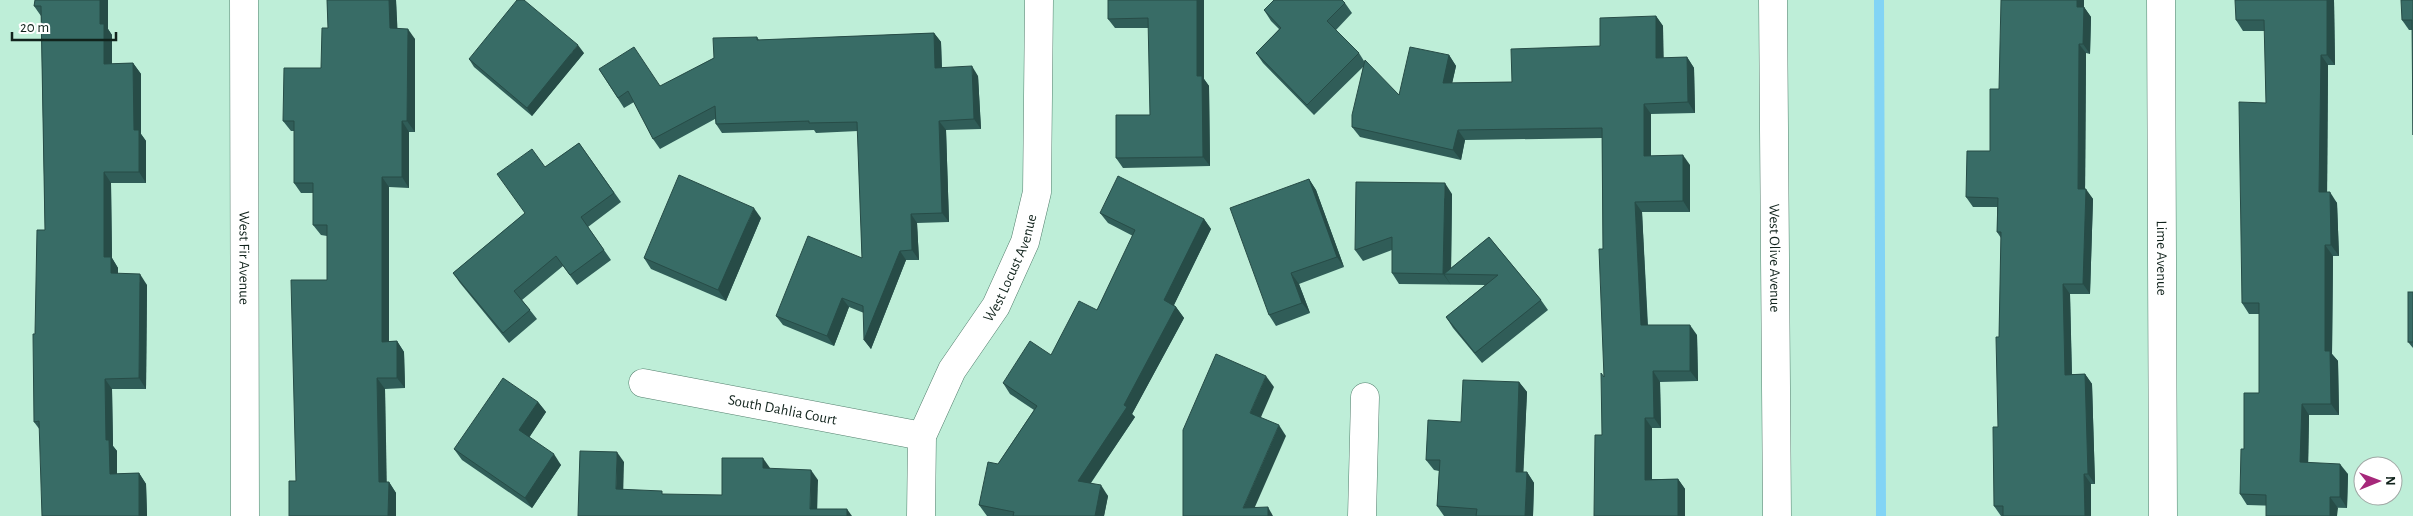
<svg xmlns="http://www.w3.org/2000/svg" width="2413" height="516" font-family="'Alegreya Sans',sans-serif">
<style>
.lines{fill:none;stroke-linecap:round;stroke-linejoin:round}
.stream{stroke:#82d4f5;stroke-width:10}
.minor-casing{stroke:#537f6d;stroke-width:29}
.minor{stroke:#fff;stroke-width:28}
.wall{fill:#305d58}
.shaded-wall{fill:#274c47}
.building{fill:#386c66;stroke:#274c47}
.labels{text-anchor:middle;stroke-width:5;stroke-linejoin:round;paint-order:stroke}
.street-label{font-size:15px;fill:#11231c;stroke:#fff}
</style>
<rect width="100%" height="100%" fill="#beeed8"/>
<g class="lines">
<polyline class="stream" points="1879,0 1881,516"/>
<g class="minor-casing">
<g id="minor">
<path id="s1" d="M244,0l1,516"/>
<path id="s2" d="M1773,0l4,516"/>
<path id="s3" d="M2161,0l2,516"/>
<path id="s4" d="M643,383l279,53"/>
<path id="s5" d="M921,516l1,-80 30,-66 44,-64 29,-64 12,-50 2,-192"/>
<polyline points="1362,516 1365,397"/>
</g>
</g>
<use href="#minor" class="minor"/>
</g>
<g class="wall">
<polygon points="35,0 108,0 108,29 112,35 112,64 133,63 141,74 141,134 146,141 146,183 111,183 112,258 118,268 118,274 147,285 146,389 112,389 113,446 117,451 117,474 139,473 146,484 147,516 40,430 34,422 35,334 45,230 41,16 34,6"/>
<polygon points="327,0 396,0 397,29 415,39 415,132 409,132 409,188 389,187 389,341 397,341 404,352 405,388 385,389 386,482 389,482 396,493 396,516 289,516 296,481 327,280 327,236 321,235 313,225 313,193 301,193 294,183 294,131 291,131 283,121 321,68 328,28"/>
<polygon points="1108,0 1204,0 1204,79 1209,86 1210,166 1123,168 1116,158 1150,115 1149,28 1115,28 1108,19"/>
<polygon points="2334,0 2335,65 2328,65 2327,192 2337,203 2339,256 2333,256 2332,354 2338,361 2339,415 2309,415 2308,463 2348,474 2347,508 2247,505 2240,494 2244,449 2259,393 2259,314 2249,314 2242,303 2266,103 2265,31 2243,31 2236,20"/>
<polygon points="2413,0 2412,30 2409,30 2402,20"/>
<polygon points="1345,3 1352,13 1336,30 1359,53 1364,61 1399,95 1449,55 1456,66 1452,83 1512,82 1600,46 1656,16 1663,26 1663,58 1687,57 1694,68 1695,113 1651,114 1651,156 1690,165 1690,212 1642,212 1648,325 1697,335 1698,381 1660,382 1661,428 1652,428 1652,479 1678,479 1685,489 1685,516 1602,435 1604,377 1602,138 1465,140 1461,160 1360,137 1352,127 1363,67 1314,115 1263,63 1256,53 1279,29 1271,21 1264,10"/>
<polygon points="2084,7 2091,17 2090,54 2086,53 2085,189 2093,199 2090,294 2070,294 2072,374 2085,374 2092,384 2095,484 2091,484 2091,516 2001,516 1994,506 1998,427 2001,238 1997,232 1997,207 1973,207 1966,197 1990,151 1999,89"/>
<polygon points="934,33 941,42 942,68 978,76 981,129 946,130 949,222 917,223 919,260 906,260 871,349 864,340 864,313 849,307 834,346 783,325 776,316 862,258 858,131 816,133 814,130 722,133 716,124 715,119 660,149 653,139 634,102 624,108 599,69 661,86 714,58 757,37 759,40"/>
<polygon points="584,53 532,116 474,67 469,59"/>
<polygon points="579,143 621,202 588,227 611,260 577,285 563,266 522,300 537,319 509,343 460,283 453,273 525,213 545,167"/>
<polygon points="1309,179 1316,190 1344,267 1299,284 1310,313 1276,326 1269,315"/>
<polygon points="1452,194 1451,268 1489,237 1541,300 1548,310 1482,363 1453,328 1446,317 1485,285 1399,284 1392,273 1392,250 1363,261 1355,250"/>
<polygon points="1100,213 1204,219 1211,229 1174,305 1176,307 1184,318 1132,414 1135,417 1091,483 1108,496 1104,516 987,516 979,505 998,464 1034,410 1010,394 1003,383 1051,355 1097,310 1133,236 1108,223"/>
<polygon points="761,218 726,301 651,269 644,258"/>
<polygon points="2413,292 2413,348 2408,342"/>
<polygon points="1519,382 1527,392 1523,472 1527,472 1534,483 1533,516 1444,516 1437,506 1439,471 1434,470 1426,460 1461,422"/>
<polygon points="538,402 546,412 529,437 561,465 532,508 462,460 454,449"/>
</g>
<g class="shaded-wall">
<polygon points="100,0 108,0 108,29 112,35 112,74 104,64 100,24"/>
<polygon points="389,0 396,0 398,39 390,28"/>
<polygon points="1197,0 1204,0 1204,79 1209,86 1210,166 1203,157 1197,76"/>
<polygon points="2077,0 2084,0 2084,7 2091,17 2090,54 2083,44 2077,7"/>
<polygon points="2327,0 2334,0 2335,65 2327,55"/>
<polygon points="1656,16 1663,26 1664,69 1656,58"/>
<polygon points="408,29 415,39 415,132 407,121"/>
<polygon points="934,33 941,42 942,77 935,68"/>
<polygon points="2079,44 2086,53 2085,199 2078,189"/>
<polygon points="578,45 584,53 532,116 527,108"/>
<polygon points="1449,55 1456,66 1450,93 1443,83"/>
<polygon points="2321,55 2328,65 2327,203 2319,192"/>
<polygon points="1687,57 1694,68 1695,113 1688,102"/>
<polygon points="133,63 141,74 141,134 146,141 146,183 139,172 134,130"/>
<polygon points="972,66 978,76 981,129 974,119"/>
<polygon points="1644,104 1651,114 1651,166 1644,156"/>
<polygon points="402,121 409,132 409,188 402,177"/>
<polygon points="939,121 946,130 949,222 942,213"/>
<polygon points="1458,130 1465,140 1461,160 1453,150"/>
<polygon points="1683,155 1690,165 1690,212 1683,201"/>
<polygon points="104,172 111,183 112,258 118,268 118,284 111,273 104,257"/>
<polygon points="382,177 389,187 389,352 382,342"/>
<polygon points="1309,179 1316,190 1344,267 1337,257"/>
<polygon points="1445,183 1452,194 1451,274 1444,274 1451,285 1443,274"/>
<polygon points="2086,189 2093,199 2090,294 2083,284"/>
<polygon points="2330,192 2337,203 2339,256 2331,245"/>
<polygon points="1635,202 1642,212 1648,336 1641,325"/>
<polygon points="754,208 761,218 726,301 718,290"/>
<polygon points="911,214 917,223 919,260 912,250"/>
<polygon points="1204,219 1211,229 1171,311 1164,300"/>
<polygon points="2325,245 2333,256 2332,354 2338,361 2339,415 2331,404 2325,351"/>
<polygon points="900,251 906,260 871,349 864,340"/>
<polygon points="1291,273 1299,284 1310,313 1302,303"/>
<polygon points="140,274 147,285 146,389 139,378"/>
<polygon points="2063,284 2070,294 2072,384 2065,375"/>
<polygon points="842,298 849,307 834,346 827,336"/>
<polygon points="1176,307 1184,318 1132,414 1135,417 1085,491 1078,481 1124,405"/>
<polygon points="1690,325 1697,335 1698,381 1690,371"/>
<polygon points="397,341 404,352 405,388 397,378"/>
<polygon points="1653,371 1660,382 1661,428 1654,418"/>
<polygon points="2085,374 2092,384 2095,484 2088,474"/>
<polygon points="1266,376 1274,387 1258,424 1250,413"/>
<polygon points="377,378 385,389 387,493 379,482"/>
<polygon points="105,379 112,389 113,446 117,451 117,485 110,474 106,440"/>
<polygon points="1519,382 1527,392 1523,482 1516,472"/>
<polygon points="538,402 546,412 527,441 519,430"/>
<polygon points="2302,404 2309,415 2308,473 2300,462"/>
<polygon points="1645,418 1652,428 1652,490 1645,480"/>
<polygon points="1279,425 1286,436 1251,516 1243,508"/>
<polygon points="617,452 624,462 623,499 616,489"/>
<polygon points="554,454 561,465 532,508 525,498"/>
<polygon points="763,458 770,468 770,478 763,468"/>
<polygon points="2340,464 2348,474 2347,508 2340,497"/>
<polygon points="811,470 818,480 817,516 810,509"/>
<polygon points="1527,472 1534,483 1533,516 1525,516"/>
<polygon points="139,473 146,484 147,516 139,516"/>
<polygon points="2084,474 2091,484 2091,516 2085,516"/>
<polygon points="1678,479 1685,489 1685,516 1678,516"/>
<polygon points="389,482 396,493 396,516 388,516"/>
<polygon points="1101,485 1108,496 1104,516 1095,516"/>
<polygon points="2330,497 2338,508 2337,516 2330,516"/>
<polygon points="1268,507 1273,516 1268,516"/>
<polygon points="847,509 852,516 847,516"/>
</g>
<g class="building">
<polygon points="35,0 100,0 100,24 104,24 104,64 133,63 134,130 139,130 139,172 104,172 104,257 111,257 111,273 140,274 139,378 105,379 106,440 109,440 110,474 139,473 139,516 42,516 39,421 34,422 33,334 35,334 37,230 45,230 41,6 34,6"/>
<polygon points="327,0 389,0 390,28 408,29 407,121 402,121 402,177 382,177 382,342 397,341 397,378 377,378 379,482 389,482 388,516 289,516 289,481 296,481 291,280 327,280 327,225 313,225 313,183 294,183 294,121 283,121 284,68 321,68 322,28 328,28"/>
<polygon points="517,0 524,0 578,45 527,108 469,59"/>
<polygon points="1108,0 1197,0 1197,76 1202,76 1203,157 1116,158 1116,115 1150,115 1148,18 1108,19"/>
<polygon points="1274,0 1342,0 1345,3 1327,21 1359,53 1307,105 1256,53 1281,28 1264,10"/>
<polygon points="2001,0 2077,0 2077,7 2084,7 2083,44 2079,44 2078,189 2086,189 2083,284 2063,284 2065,375 2085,374 2088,474 2084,474 2085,516 2003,516 2003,506 1994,506 1993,427 1998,427 1996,337 1999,337 2001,232 1997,232 1998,198 1966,197 1967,151 1990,151 1990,89 1999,89"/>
<polygon points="2235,0 2327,0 2327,55 2321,55 2319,192 2330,192 2331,245 2325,245 2325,351 2330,351 2331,404 2302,404 2300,462 2340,464 2340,497 2330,497 2330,516 2266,516 2266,495 2240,494 2241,449 2244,449 2244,393 2259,393 2259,303 2242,303 2239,102 2266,103 2264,20 2236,20"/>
<polygon points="2401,0 2413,0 2413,135 2412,20 2402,20"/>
<polygon points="1656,16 1656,58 1687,57 1688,102 1644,104 1644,156 1683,155 1683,201 1635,202 1641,325 1690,325 1690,371 1653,371 1654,418 1645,418 1645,480 1678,479 1678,516 1594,516 1595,435 1602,435 1601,373 1604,377 1599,249 1603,249 1602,128 1458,130 1453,150 1352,127 1352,115 1365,60 1399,95 1410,47 1449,55 1443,83 1512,82 1511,49 1600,46 1600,18"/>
<polygon points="934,33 935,68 972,66 974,119 939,121 942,213 911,214 912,250 900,251 864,340 863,306 842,298 827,336 776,316 808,236 862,258 857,122 809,123 809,121 716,124 715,106 653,139 628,91 618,98 599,69 634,47 660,86 714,58 713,38 757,37 757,40"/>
<polygon points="579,143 614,193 581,217 604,250 570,275 556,256 514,291 530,310 503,333 453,273 525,213 497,174 532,149 545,167"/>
<polygon points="679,175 754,208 718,290 644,258"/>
<polygon points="1118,176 1204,219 1164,300 1176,307 1124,405 1127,407 1078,481 1101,485 1095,516 1013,516 1014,512 979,505 988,462 998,464 1037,406 1003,383 1030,341 1051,355 1079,301 1097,310 1135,230 1100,213"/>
<polygon points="1309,179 1337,257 1291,273 1302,303 1269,315 1230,208"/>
<polygon points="1356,182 1445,183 1443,274 1392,273 1392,237 1355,250"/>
<polygon points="1489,237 1541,300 1475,353 1446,317 1498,275 1444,274"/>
<rect x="2408" y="292" width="5" height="50"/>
<polygon points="1216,354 1266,376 1250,413 1279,425 1243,508 1268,507 1268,516 1183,516 1183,430"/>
<polygon points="503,378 538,402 519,430 554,454 525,498 454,449"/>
<polygon points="1463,380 1519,382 1516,472 1527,472 1525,516 1476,516 1477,509 1437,506 1440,460 1426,460 1428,420 1461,422"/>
<polygon points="580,451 617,452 616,489 662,491 662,494 722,495 722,458 763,458 763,468 811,470 810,509 847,509 847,516 578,516"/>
</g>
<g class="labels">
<g class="street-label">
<text dy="5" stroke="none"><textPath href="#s1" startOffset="258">West Fir Avenue</textPath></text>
<text dy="5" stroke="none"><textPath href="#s2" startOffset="258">West Olive Avenue</textPath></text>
<text dy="5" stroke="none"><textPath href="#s3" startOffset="258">Lime Avenue</textPath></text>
<text dy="5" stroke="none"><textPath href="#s5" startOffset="271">West Locust Avenue</textPath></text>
<text dy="5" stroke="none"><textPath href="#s4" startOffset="142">South Dahlia Court</textPath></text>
</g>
</g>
<g transform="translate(2378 481) rotate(89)"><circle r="24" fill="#ffffff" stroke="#a0a7a4"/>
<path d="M0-4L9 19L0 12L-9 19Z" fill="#a6287a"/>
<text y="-8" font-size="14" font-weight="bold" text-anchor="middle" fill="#11231c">N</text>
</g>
<path d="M12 32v8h104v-8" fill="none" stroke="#11231c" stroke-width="2.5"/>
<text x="20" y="32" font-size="15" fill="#11231c" stroke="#ffffff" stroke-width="4" paint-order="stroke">20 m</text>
</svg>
